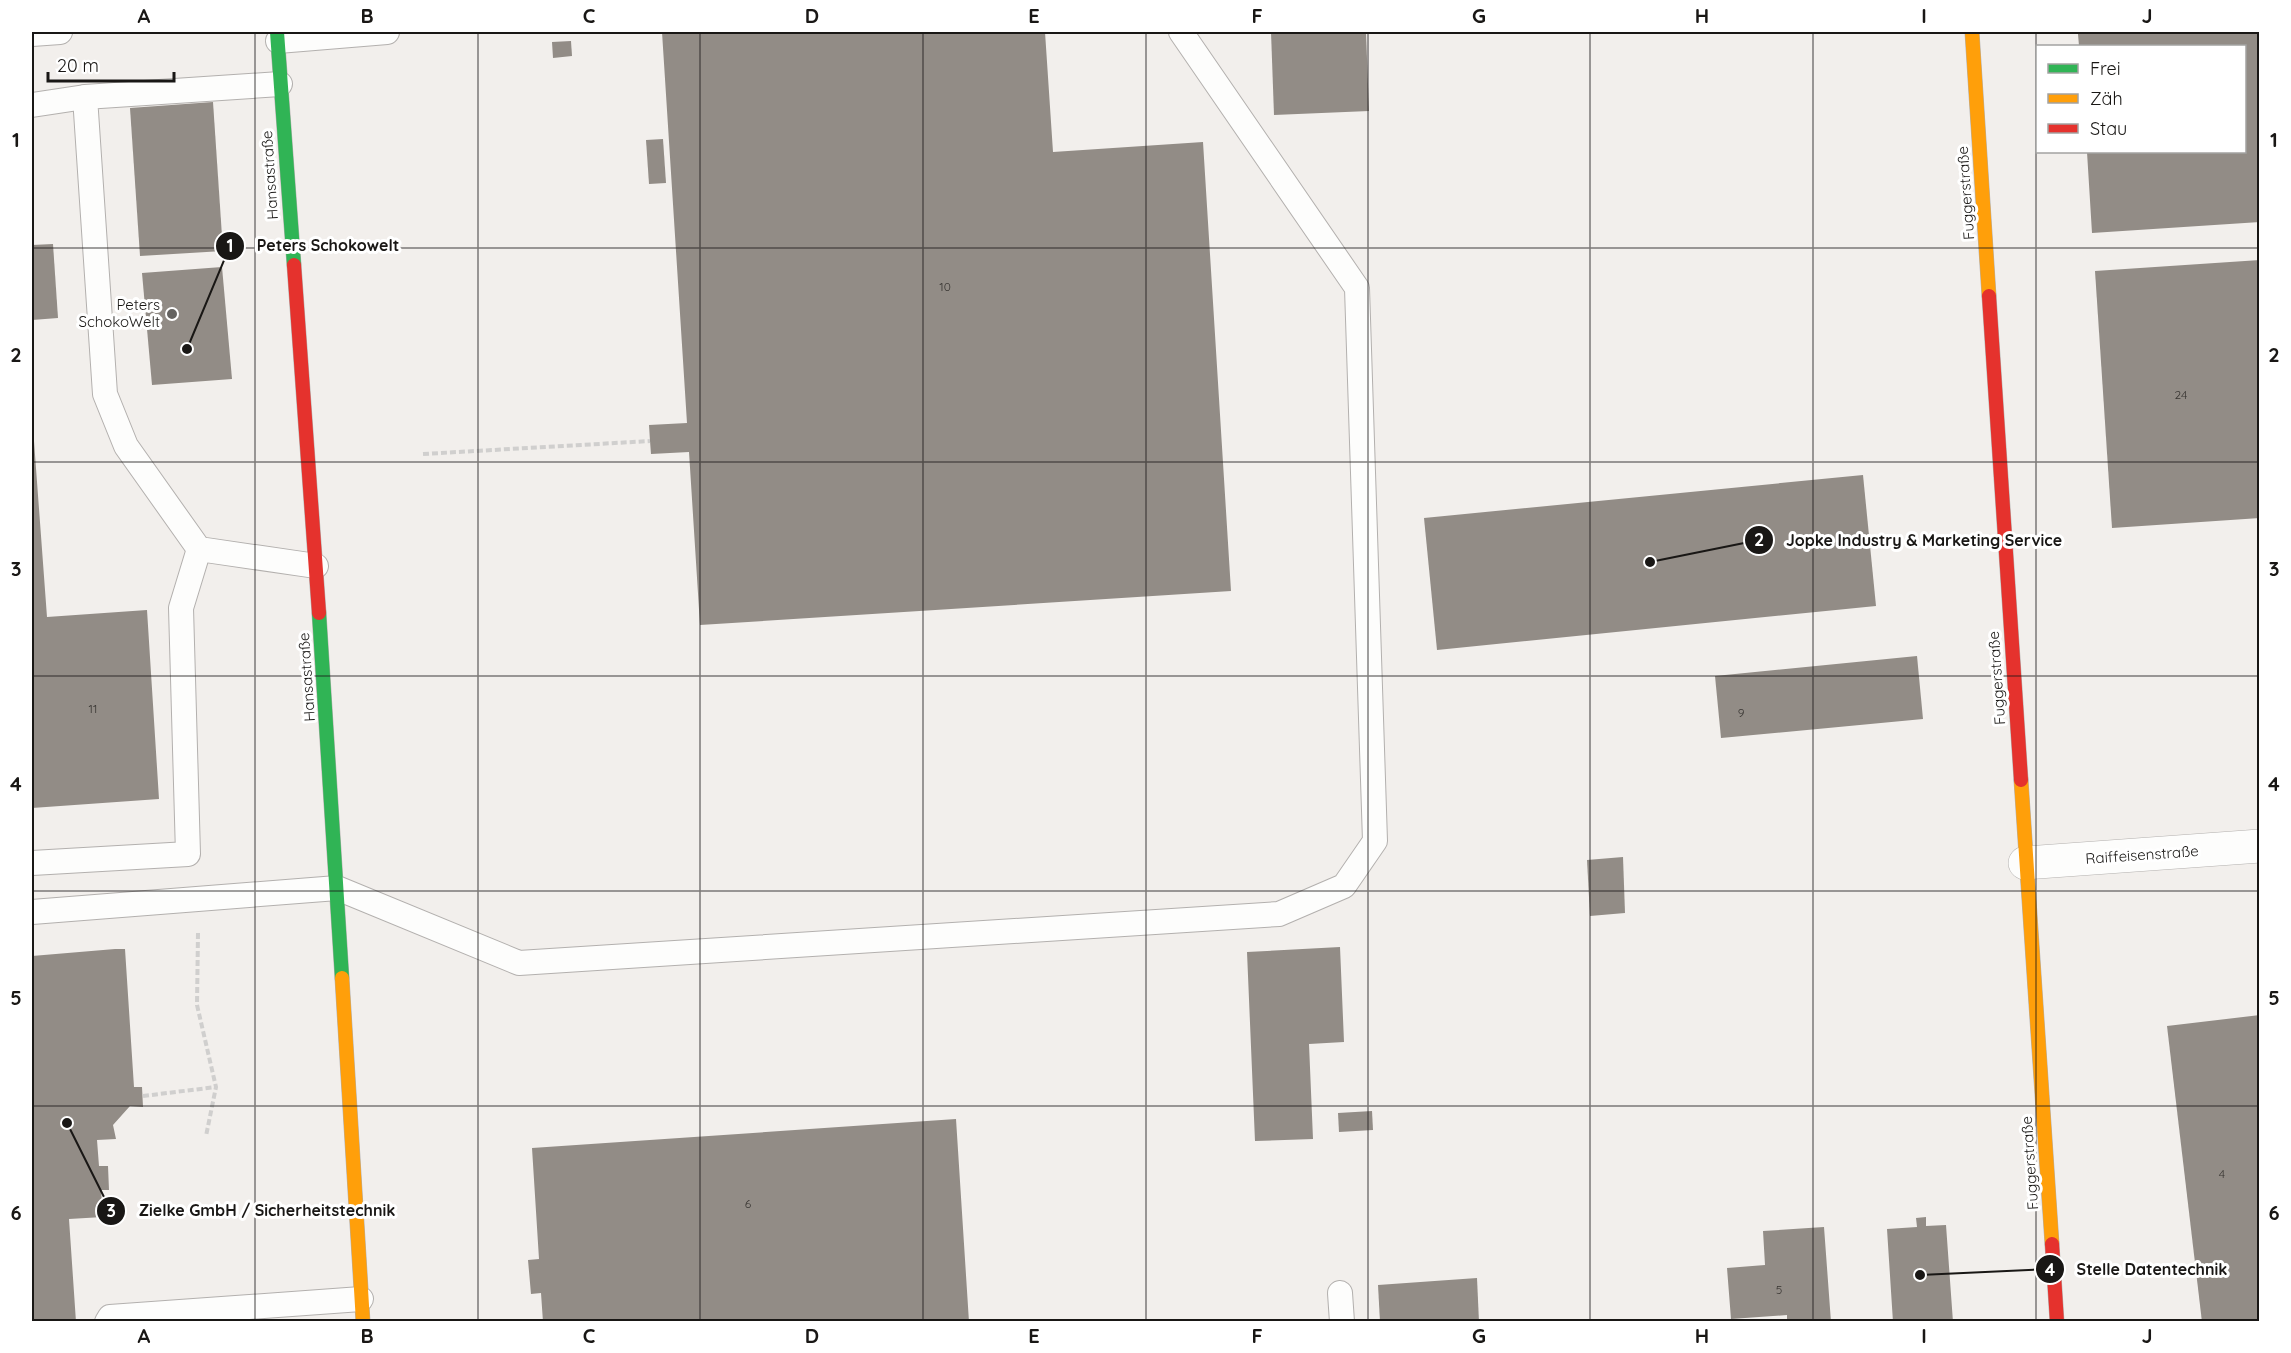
<svg xmlns="http://www.w3.org/2000/svg" width="2291" height="1353" font-family="Quicksand,sans-serif">
<style>
.building{fill:#928c86}
.lines{fill:none;stroke-linecap:round;stroke-linejoin:round}
.lane-casing{stroke:#b3b0ae;stroke-width:26}
.street-casing{stroke:#b3b0ae;stroke-width:34}
.fast-casing{stroke:#b3b0ae;stroke-width:15}
.slow-casing{stroke:#b3b0ae;stroke-width:15}
.jam-casing{stroke:#b3b0ae;stroke-width:15}
.path{stroke:#d0cfce;stroke-width:4;stroke-dasharray:6 3;stroke-linecap:butt}
.lane{stroke:#fdfdfc;stroke-width:24}
.street{stroke:#fdfdfc;stroke-width:33}
.fast{stroke:#30b455;stroke-width:14}
.slow{stroke:#ff9f0a;stroke-width:14}
.jam{stroke:#e5322d;stroke-width:14}
.grid{fill:none;stroke:#191715;stroke-width:1.5;stroke-opacity:0.55}
.poi-dot{fill:#656360;stroke:#fff;stroke-width:2}
.labels{text-anchor:middle;stroke-width:6;stroke-linejoin:round;paint-order:stroke}
.number-label{font-size:12px;fill:#373431}
.street-label{font-size:15px;fill:#191715;stroke:#fff}
.poi-label{font-size:15px;fill:#191715;stroke:#fff;text-anchor:end}
.leader{fill:none;stroke:#191715;stroke-width:2}
.callout-dot{fill:#191715;stroke:#fff;stroke-width:2}
.mark-label{font-size:18px;text-anchor:middle;font-weight:bold;fill:#fff}
.callout-label{font-size:16px;text-anchor:middle;font-weight:bold;fill:#191715;stroke:#fff;stroke-width:6;stroke-linejoin:round;paint-order:stroke}
.neatline{fill:none;stroke:#191715;stroke-width:2}
.grid-label{font-size:20px;text-anchor:middle;font-weight:bold;fill:#191715}
</style>
<rect width="100%" height="100%" fill="#f2efec"/>
<g class="building">
<polygon points="662,32 1045,32 1053,152 1203,142 1231,591 700,625 689,452 651,454 650,441 649,425 687,423"/>
<polygon points="1271,32 1366,32 1369,111 1274,115"/>
<polygon points="2116,32 2260,32 2260,222 2092,233 2087,152 2244,152 2244,46 2079,46 2078,34"/>
<polygon points="571,41 572,56 553,58 552,42"/>
<polygon points="213,102 223,251 140,256 130,108"/>
<polygon points="663,139 666,183 649,184 646,140"/>
<polygon points="53,244 58,318 32,320 32,245"/>
<polygon points="2260,260 2260,518 2112,528 2095,271"/>
<polygon points="222,267 232,379 152,385 142,273"/>
<polygon points="32,414 47,617 147,610 159,799 32,808"/>
<polygon points="1863,475 1876,606 1437,650 1424,518"/>
<polygon points="1917,656 1923,719 1721,738 1715,676"/>
<polygon points="1623,857 1625,913 1590,916 1587,860"/>
<polygon points="1340,947 1344,1042 1309,1044 1313,1139 1255,1141 1247,952"/>
<polygon points="115,949 125,949 134,1087 142,1087 143,1107 130,1106 113,1125 116,1139 97,1140 99,1166 108,1166 109,1190 101,1190 103,1217 69,1219 76,1322 32,1322 32,956"/>
<polygon points="2260,1015 2260,1322 2202,1322 2167,1026"/>
<polygon points="1372,1111 1373,1130 1339,1132 1338,1113"/>
<polygon points="956,1119 969,1322 543,1322 541,1293 531,1294 528,1260 539,1259 532,1148"/>
<polygon points="1926,1217 1926,1226 1946,1225 1953,1322 1893,1322 1887,1229 1917,1227 1916,1218"/>
<polygon points="1824,1227 1831,1322 1787,1322 1787,1315 1731,1319 1727,1268 1765,1265 1763,1231"/>
<polygon points="1477,1278 1479,1322 1380,1322 1378,1285"/>
</g>
<g class="lines">
<g class="lane-casing">
<g id="lane">
<polyline points="32,34 60,32"/>
<polyline points="278,41 387,32"/>
<polyline points="280,84 85,97 105,394 126,446 199,549 316,566"/>
<polyline points="32,105 85,97"/>
<polyline points="32,863 188,854 181,608 199,549"/>
<polyline points="32,912 337,888 519,963 1279,914 1344,886 1375,841 1357,288 1181,32"/>
<polyline points="1340,1293 1342,1322"/>
<polyline points="107,1322 110,1317 361,1299"/>
</g>
</g>
<g class="street-casing">
<polyline id="street" points="2025,863 2260,846"/>
</g>
<g class="fast-casing">
<g id="fast">
<polyline points="277,32 294,265"/>
<polyline points="319,613 342,978"/>
</g>
</g>
<g class="slow-casing">
<g id="slow">
<polyline points="1972,32 1989,296"/>
<polyline points="2021,780 2052,1244"/>
<polyline points="342,978 363,1322"/>
</g>
</g>
<g class="jam-casing">
<g id="jam">
<polyline points="294,265 319,613"/>
<polyline points="1989,296 2021,780"/>
<polyline points="2052,1244 2057,1322"/>
</g>
</g>
<g class="path">
<polyline points="423,454 650,441"/>
<polyline points="198,933 197,1005 216,1087 206,1136"/>
<polyline points="143,1096 216,1087"/>
</g>
<use href="#lane" class="lane"/>
<use href="#street" class="street"/>
<use href="#fast" class="fast"/>
<use href="#slow" class="slow"/>
<use href="#jam" class="jam"/>
</g>
<path class="grid" d="M255,32v1290M478,32v1290M700,32v1290M923,32v1290M1146,32v1290M1368,32v1290M1590,32v1290M1813,32v1290M2036,32v1290M32,248h2228M32,462h2228M32,676h2228M32,891h2228M32,1106h2228"/>
<circle class="poi-dot" cx="172" cy="314" r="6"/>
<g class="labels">
<g class="number-label">
<text x="945" y="291">10</text>
<text x="2181" y="399">24</text>
<text x="93" y="713">11</text>
<text x="1741" y="717">9</text>
<text x="2222" y="1178">4</text>
<text x="748" y="1208">6</text>
<text x="1779" y="1294">5</text>
</g>
<g class="street-label">
<text transform="translate(270 175) rotate(-94)" y="5">Hansastraße</text>
<text transform="translate(1966 193) rotate(-94)" y="5">Fuggerstraße</text>
<text transform="translate(307 677) rotate(-94)" y="5">Hansastraße</text>
<text transform="translate(1997 678) rotate(-94)" y="5">Fuggerstraße</text>
<text transform="translate(2142 855) rotate(-4)" y="5">Raiffeisenstraße</text>
<text transform="translate(2030 1163) rotate(-94)" y="5">Fuggerstraße</text>
</g>
<g class="poi-label">
<text x="160" y="310">Peters<tspan x="160" dy="17">SchokoWelt</tspan></text>
</g>
</g>
<path class="leader" d="M187 349L230 246M1650 562L1759 540M67 1123L111 1211M1920 1275L2050 1269"/>
<g class="callout-dot">
<circle cx="187" cy="349" r="6"/>
<circle cx="1650" cy="562" r="6"/>
<circle cx="67" cy="1123" r="6"/>
<circle cx="1920" cy="1275" r="6"/>
<circle cx="230" cy="246" r="15"/>
<circle cx="1759" cy="540" r="15"/>
<circle cx="111" cy="1211" r="15"/>
<circle cx="2050" cy="1269" r="15"/>
</g>
<g class="mark-label">
<text x="230" y="252">1</text>
<text x="1759" y="546">2</text>
<text x="111" y="1217">3</text>
<text x="2050" y="1276">4</text>
</g>
<g class="callout-label">
<text x="328" y="251">Peters Schokowelt</text>
<text x="1924" y="546">Jopke Industry &amp; Marketing Service</text>
<text x="267" y="1216">Zielke GmbH / Sicherheitstechnik</text>
<text x="2152" y="1275">Stelle Datentechnik</text>
</g>
<rect width="2291" height="1353" fill="none" stroke="#ffffff" stroke-width="66"/>
<rect x="2036" y="45" width="210" height="108" fill="#ffffff" stroke="#a3a2a1" stroke-width="1.5"/>
<rect x="2048" y="64" width="30" height="9" fill="#30b455" stroke="#a3a2a1" stroke-width="1.5"/>
<text x="2090" y="75" font-size="18" fill="#191715">Frei</text>
<rect x="2048" y="94" width="30" height="9" fill="#ff9f0a" stroke="#a3a2a1" stroke-width="1.5"/>
<text x="2090" y="105" font-size="18" fill="#191715">Zäh</text>
<rect x="2048" y="124" width="30" height="9" fill="#e5322d" stroke="#a3a2a1" stroke-width="1.5"/>
<text x="2090" y="135" font-size="18" fill="#191715">Stau</text>
<path d="M48 72v9h126v-9" fill="none" stroke="#191715" stroke-width="3"/>
<text x="57" y="72" font-size="18" fill="#191715" stroke="#ffffff" stroke-width="4.5" paint-order="stroke">20 m</text>
<rect x="33" y="33" width="2225" height="1287" class="neatline"/>
<g class="grid-label">
<text x="144" y="23">A</text>
<text x="367" y="23">B</text>
<text x="589" y="23">C</text>
<text x="812" y="23">D</text>
<text x="1034" y="23">E</text>
<text x="1257" y="23">F</text>
<text x="1479" y="23">G</text>
<text x="1702" y="23">H</text>
<text x="1924" y="23">I</text>
<text x="2147" y="23">J</text>
<text x="16" y="147">1</text>
<text x="2274" y="147">1</text>
<text x="16" y="362">2</text>
<text x="2274" y="362">2</text>
<text x="16" y="576">3</text>
<text x="2274" y="576">3</text>
<text x="16" y="791">4</text>
<text x="2274" y="791">4</text>
<text x="16" y="1005">5</text>
<text x="2274" y="1005">5</text>
<text x="16" y="1220">6</text>
<text x="2274" y="1220">6</text>
<text x="144" y="1343">A</text>
<text x="367" y="1343">B</text>
<text x="589" y="1343">C</text>
<text x="812" y="1343">D</text>
<text x="1034" y="1343">E</text>
<text x="1257" y="1343">F</text>
<text x="1479" y="1343">G</text>
<text x="1702" y="1343">H</text>
<text x="1924" y="1343">I</text>
<text x="2147" y="1343">J</text>
</g>
</svg>
